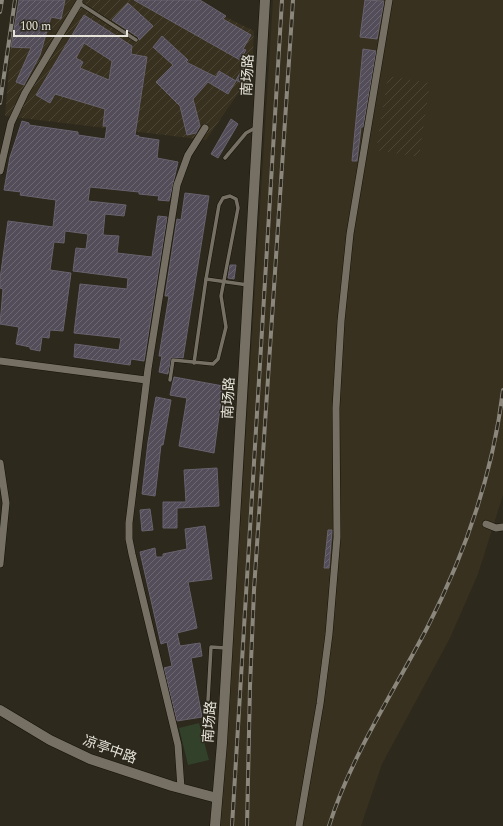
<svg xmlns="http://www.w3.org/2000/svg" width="503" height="826" font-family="Spectral,'Noto Sans SC',serif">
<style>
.built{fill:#38311f}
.industrial{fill:url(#industrial-furrows)}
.garden{fill:#32422a}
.building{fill:url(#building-hatch);stroke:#68626e;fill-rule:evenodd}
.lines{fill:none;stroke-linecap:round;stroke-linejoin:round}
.lane-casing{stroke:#151107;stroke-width:4.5}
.street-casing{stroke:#151107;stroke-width:8}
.secondary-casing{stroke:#151107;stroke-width:11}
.lane{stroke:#757063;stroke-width:3.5}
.street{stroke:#757063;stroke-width:7}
.secondary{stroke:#757063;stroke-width:10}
.rail-casing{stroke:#8b877d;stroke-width:4}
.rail{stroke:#2d291d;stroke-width:2.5;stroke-dasharray:8;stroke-linecap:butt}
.labels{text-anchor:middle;stroke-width:3;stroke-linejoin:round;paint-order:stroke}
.street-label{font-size:14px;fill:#e6e3db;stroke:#2d291d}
</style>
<defs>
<pattern id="industrial-furrows" width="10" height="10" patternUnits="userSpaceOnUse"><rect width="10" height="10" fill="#38311f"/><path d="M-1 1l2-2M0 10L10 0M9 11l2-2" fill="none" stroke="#4b4534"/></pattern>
<pattern id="building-hatch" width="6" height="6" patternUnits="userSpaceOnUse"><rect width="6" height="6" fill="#524d59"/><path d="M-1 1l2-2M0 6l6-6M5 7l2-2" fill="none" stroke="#6b6670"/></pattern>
</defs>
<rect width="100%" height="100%" fill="#2d291d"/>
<polygon class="built" points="273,0 503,0 503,495 478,574 450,638 382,764 361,826 217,826 239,544"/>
<g class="industrial">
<polygon points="19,0 191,0 254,31 252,73 206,140 5,116 11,44"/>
<polygon points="388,76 430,83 419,157 376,150"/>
</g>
<polygon class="garden" points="199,723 209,760 188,765 179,728"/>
<g class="building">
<polygon points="19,0 65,0 61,19 51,17 40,55 24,85 16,82 31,48 11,47"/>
<polygon points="134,0 200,0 226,16 223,19 251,35 243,49 246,50 240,60"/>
<polygon points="365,0 384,1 377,39 360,37"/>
<polygon points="128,3 153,26 139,40 138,37 112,20"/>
<path d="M84,15l48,31 -1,8 16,3 -12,78 4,1v1l20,3 -2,18 21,4 -9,39 -11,-1 1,-4 -20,-2v-2l-49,-5 -2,14 38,4 -2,11 -19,-2 -2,21 16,1 -2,17 35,4 6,-41 9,1 -23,144 -13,-2 -1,6 -56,-8 1,-13 44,6 2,-12 -47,-5 6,-49 47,5 1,-11 -55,-7 3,-23 10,1 2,-15 -23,-3 -1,12 -10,-1 -4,28 21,3 -8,58 -13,-1 -1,8 -7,-1 -2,14 -10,-2v-2l-14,-3 3,-17 -19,-3 3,-35 -3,-1v-9l8,-58 45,6 3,-27 -36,-5 1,-3 -17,-2 6,-33 12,-36 7,2v2l49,7v3l27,4 2,-13h-4l2,-17 -50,-15 -5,9 -14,-8zM84,43l28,18 -3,19 -29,-12 3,-6 -7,-4z"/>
<polygon points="162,36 188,60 186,62 216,77 219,71 236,81 228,94 208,82 193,99 200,126 196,133 187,135 180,106 156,82 173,65 153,47"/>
<polygon points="363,49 376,51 363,127 361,127 357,161 352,161"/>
<polygon points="243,68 252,73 245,85 236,80"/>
<polygon points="231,119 238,124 218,158 211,154"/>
<polygon points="185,193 209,196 183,358 171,358 168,374 159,372 162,356 159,356 169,296 165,296 177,219 181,220"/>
<polygon points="230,265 236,265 234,279 228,278"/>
<polygon points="174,377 223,386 214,453 179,446 187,398 170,395"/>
<polygon points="156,397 171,400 163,445 161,445 155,496 142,494 148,442"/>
<polygon points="217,468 219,506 177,508 177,528 163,528 163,502 186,502 184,470"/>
<polygon points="150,509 153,530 142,531 140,510"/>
<polygon points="205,526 212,579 188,582 197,628 177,633 180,646 200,643 202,656 191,658 202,717 177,721 164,668 172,666 167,642 161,644 140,552 155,548 156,557 163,557 163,554 187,549 185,529"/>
<polygon points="328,530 332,530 329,568 324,568"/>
</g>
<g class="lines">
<g class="lane-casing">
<g id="lane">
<polyline points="81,0 79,3 136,40"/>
<polyline points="225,158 246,133 257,127"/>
<polyline points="206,279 248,285"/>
<polyline points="170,380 173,360 213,364 218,359 226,327 221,296 238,208 236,199 230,196 223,198 219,205 206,279 194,363"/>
<polyline points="208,700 211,647 226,648"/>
</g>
</g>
<g class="street-casing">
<g id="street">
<polyline points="0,171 11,123 25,93 79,3"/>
<polyline points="0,361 146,380"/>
<polyline points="0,463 6,503 0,564"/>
<polyline points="486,524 496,528 503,527"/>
<polyline points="181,788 178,745 132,554 129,539 129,523 148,369 177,185 188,155 205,128"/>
<polyline points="299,826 320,704 329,634 337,537 336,408 341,321 350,234 389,0"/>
</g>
</g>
<g class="secondary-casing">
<g id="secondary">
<polyline points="0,710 50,740 90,759 172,786 217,798"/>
<polyline points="215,826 222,743 265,0"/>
</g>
</g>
<use href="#lane" class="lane"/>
<use href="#street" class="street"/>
<use href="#secondary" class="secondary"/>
<g class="rail-casing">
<g id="rail">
<polyline points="0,12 2,0"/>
<polyline points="0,103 15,0"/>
<polyline points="232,826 282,0"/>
<polyline points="247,826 250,686 254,590 293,0"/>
<path d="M329,826c22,-70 64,-133 98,-198 38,-74 66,-155 76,-238"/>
</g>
</g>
<use href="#rail" class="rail"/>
</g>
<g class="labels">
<g class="street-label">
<text transform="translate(247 75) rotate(-87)" y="5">南场路</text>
<text transform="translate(228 398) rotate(-87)" y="5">南场路</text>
<text transform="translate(209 722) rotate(-86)" y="5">南场路</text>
<text transform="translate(110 749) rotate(20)" y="5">凉亭中路</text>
</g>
</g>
<path d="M14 30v6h113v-6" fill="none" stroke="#e6e3db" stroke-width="2"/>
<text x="20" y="30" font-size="12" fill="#e6e3db" stroke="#2d291d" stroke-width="3" paint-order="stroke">100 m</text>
</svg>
